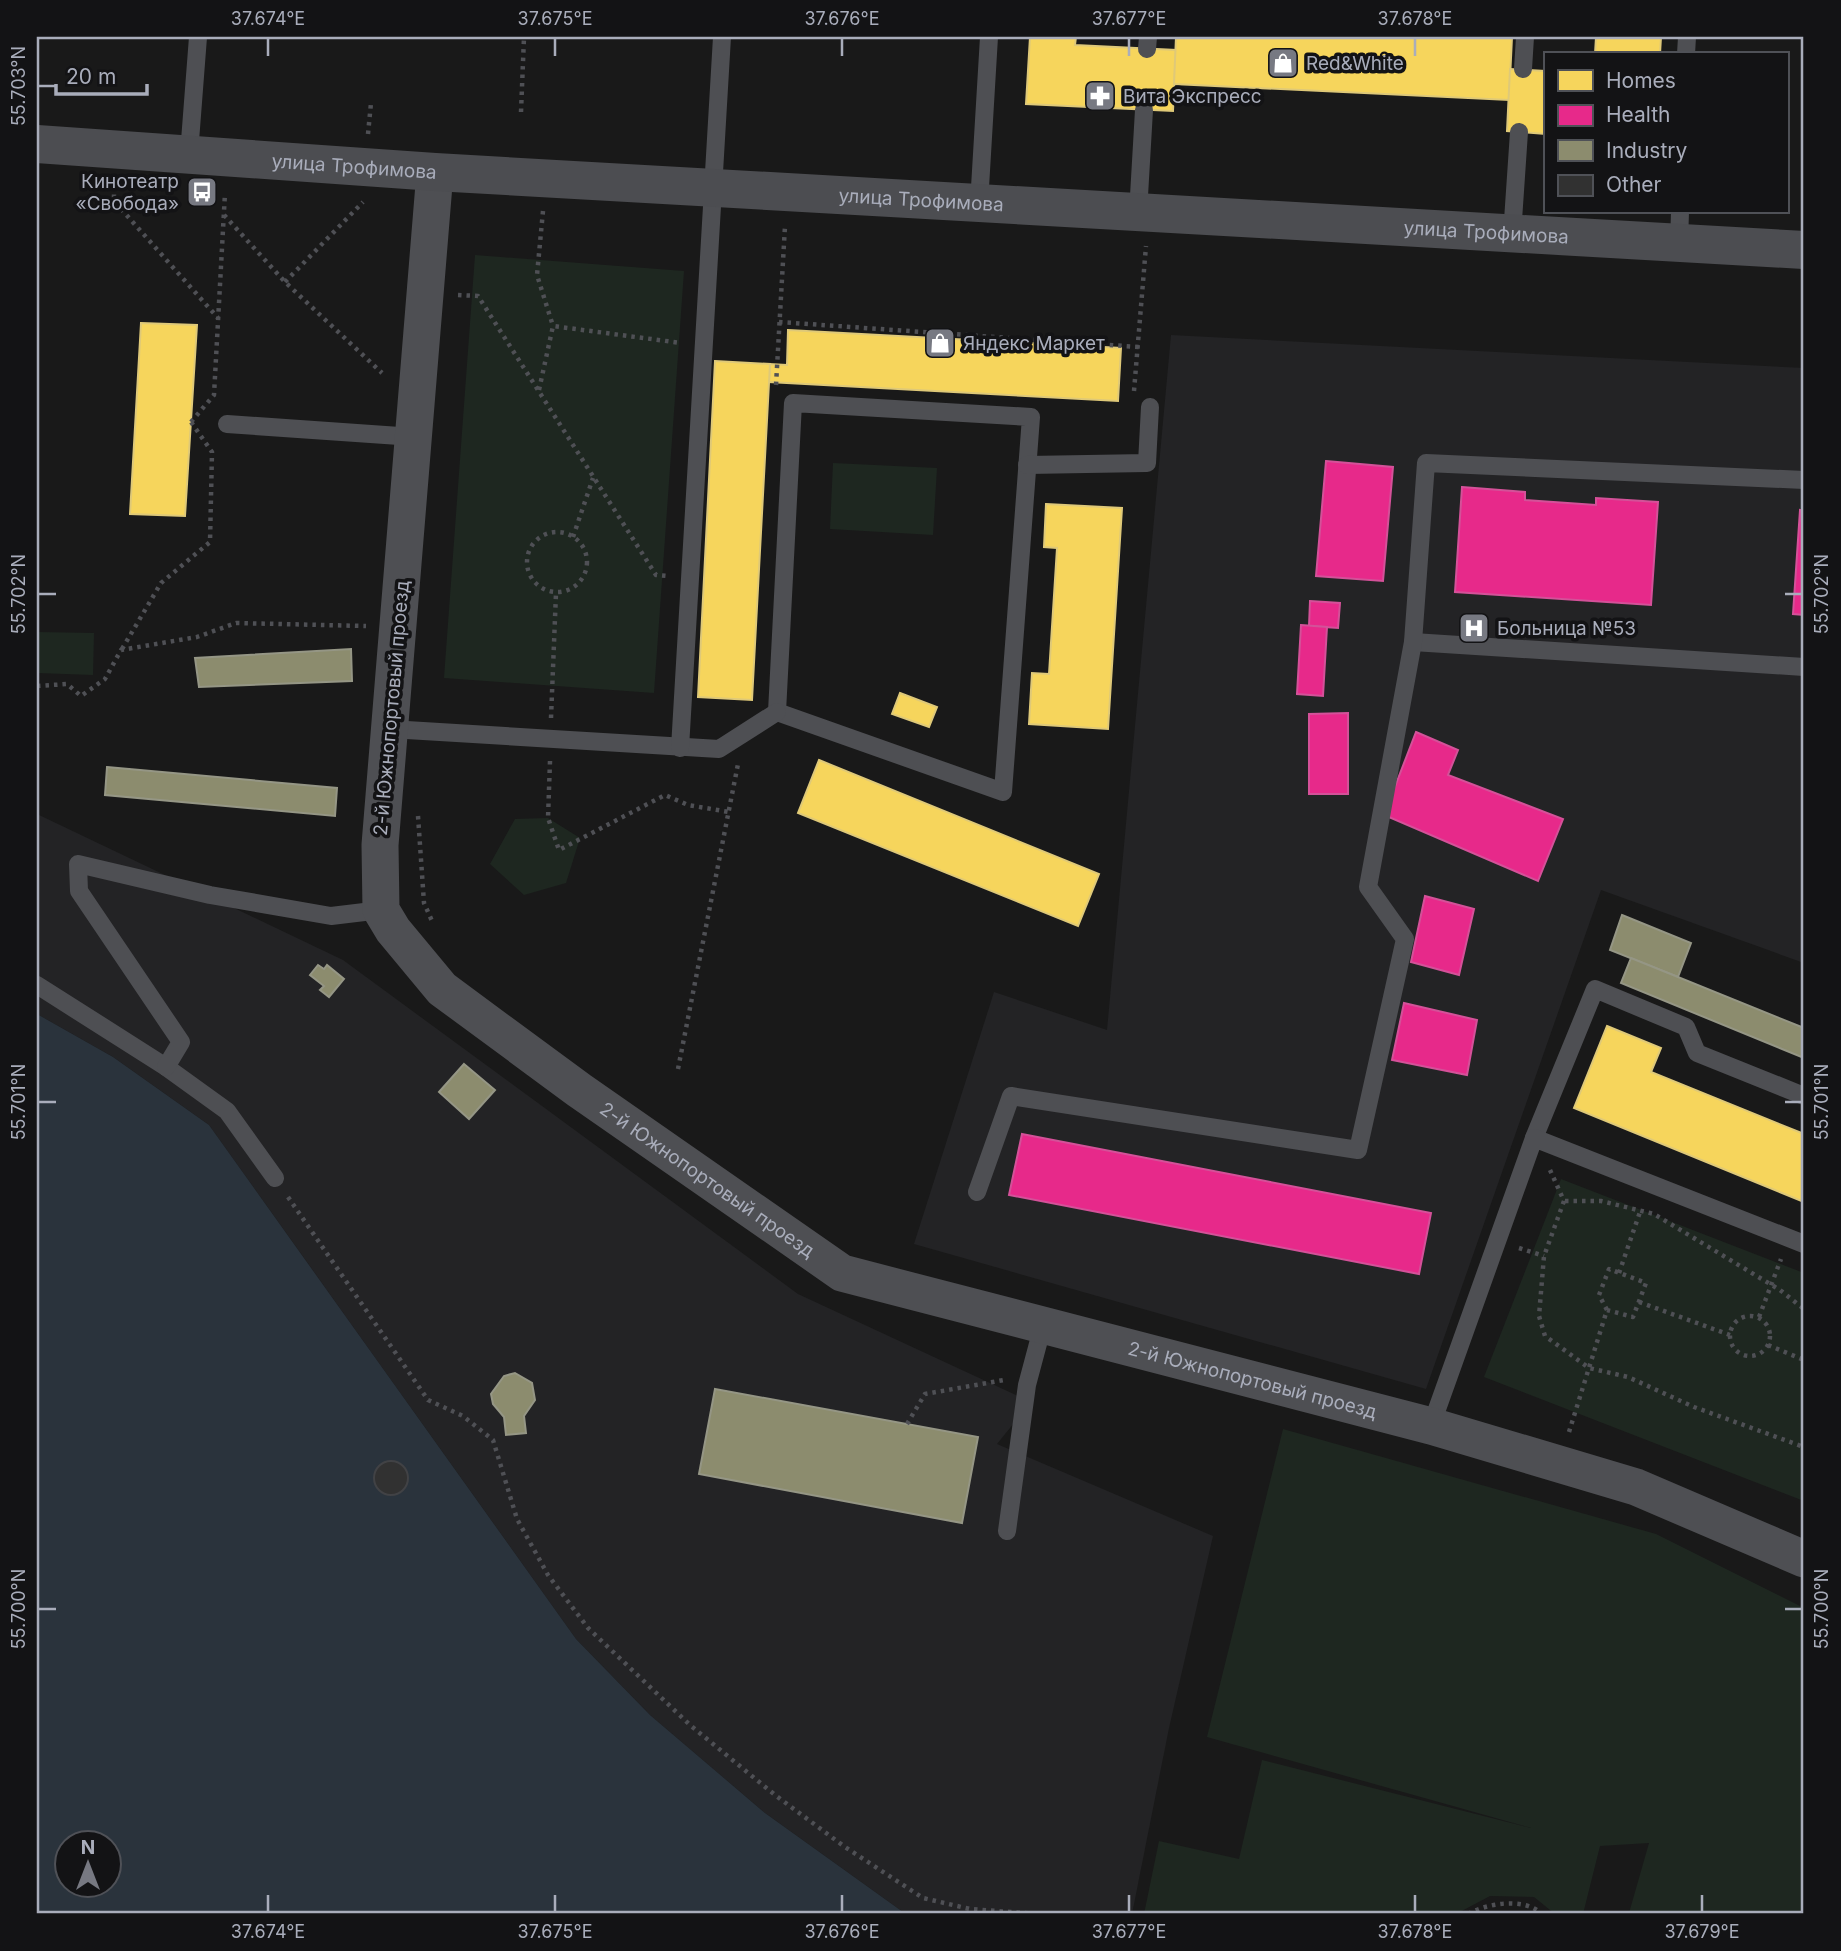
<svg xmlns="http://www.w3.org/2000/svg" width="1841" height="1951" font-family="Inter,sans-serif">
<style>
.built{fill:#232325}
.green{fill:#1e2720}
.water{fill:#2a333c;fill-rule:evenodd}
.homes{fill:#f6d55c;stroke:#dfc978;stroke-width:2}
.health{fill:#e7298a;stroke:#d45199;stroke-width:2}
.industry{fill:#8c8c6e;stroke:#959685;stroke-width:2}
.building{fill:#313131;stroke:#414245;stroke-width:2}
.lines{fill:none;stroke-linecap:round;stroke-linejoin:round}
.path{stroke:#4f5055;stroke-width:4.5;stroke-dasharray:3.5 5;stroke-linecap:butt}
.service{stroke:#4e4f53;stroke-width:18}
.minor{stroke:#4e4f53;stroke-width:37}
.secondary{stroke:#4c4d51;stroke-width:38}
.ticks{fill:none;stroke:#a9adbb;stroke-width:2.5}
.labels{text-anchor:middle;stroke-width:7;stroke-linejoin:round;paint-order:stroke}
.poi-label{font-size:19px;fill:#a9adbb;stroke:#131315;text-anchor:start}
.street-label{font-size:19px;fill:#a9adbb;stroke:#131315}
.neatline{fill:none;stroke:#a9adbb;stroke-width:2.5}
.ticks-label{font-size:18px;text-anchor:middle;fill:#a9adbb}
</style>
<rect width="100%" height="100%" fill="#191919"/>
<g class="built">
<polygon points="1171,335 1804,368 1804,963 1601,890 1426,1389 914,1244 994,992 1107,1030"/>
<polygon points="37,814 343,960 798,1294 1031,1402 997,1444 1213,1536 1169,1728 1132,1914 903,1912 765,1813 650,1715 576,1639 209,1125 113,1057 37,1014"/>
</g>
<g class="green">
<polygon points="475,255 684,271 654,693 444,678"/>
<polygon points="833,463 937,468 933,535 830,529"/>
<polygon points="37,632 94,633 93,675 37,673"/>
<polygon points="548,818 580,838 566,883 524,895 490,864 515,819"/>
<polygon points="1561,1179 1804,1273 1804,1501 1484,1377"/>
<polygon points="1283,1429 1656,1534 1804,1608 1804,1914 1629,1913 1649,1843 1600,1846 1583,1914 1555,1914 1534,1897 1490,1896 1456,1914 1144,1914 1159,1841 1239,1859 1262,1760 1531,1828 1207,1737"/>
</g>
<path class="water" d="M37,1014l76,43 96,68 367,514 74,76 115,98 138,99 11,2h-877zM66,1842h42v42h-42z"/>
<g class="homes">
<polygon points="1030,37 1076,37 1075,45 1176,50 1173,111 1026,104"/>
<polygon points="1176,37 1512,37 1509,100 1174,84"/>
<polygon points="1596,37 1661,37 1660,54 1595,54"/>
<polygon points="1510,69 1545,71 1545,134 1507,131"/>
<polygon points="141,323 197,325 185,516 130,514"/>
<polygon points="788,330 1121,348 1118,401 769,382 770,364 787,365"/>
<polygon points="715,361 770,364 752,700 698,697"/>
<polygon points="1046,504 1122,508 1108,729 1029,724 1032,673 1049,674 1057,548 1044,547"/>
<polygon points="900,693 937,707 929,727 892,714"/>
<polygon points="819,760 1099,874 1078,926 798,813"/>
<polygon points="1607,1026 1661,1048 1651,1072 1804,1134 1804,1202 1574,1108"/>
</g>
<g class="health">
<polygon points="1326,461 1393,467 1383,581 1316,576"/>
<polygon points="1462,487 1525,492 1525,500 1596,505 1596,498 1658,502 1651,605 1455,592"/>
<polygon points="1800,510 1804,511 1804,615 1793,614"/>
<polygon points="1310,601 1340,603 1338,628 1309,626"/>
<polygon points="1301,625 1327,627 1323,696 1297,694"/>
<polygon points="1348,713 1348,794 1309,794 1309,714"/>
<polygon points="1416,732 1458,750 1448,775 1563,819 1538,881 1384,815"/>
<polygon points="1425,896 1474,909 1459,975 1411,962"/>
<polygon points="1404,1003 1477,1020 1467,1075 1392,1060"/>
<polygon points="1022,1134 1431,1213 1419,1274 1009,1195"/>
</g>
<g class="industry">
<polygon points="351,649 352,681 199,687 195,658"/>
<polygon points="107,767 337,788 335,816 105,795"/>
<polygon points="1622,915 1691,943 1678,977 1610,950"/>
<polygon points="1631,958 1804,1028 1804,1058 1621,983"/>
<polygon points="318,965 324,969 327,965 344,979 329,997 320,990 324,986 310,975"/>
<polygon points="464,1064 495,1090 469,1119 439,1092"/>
<polygon points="515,1373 532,1383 535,1400 524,1416 526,1433 506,1435 504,1417 493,1404 491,1394 504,1376"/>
<polygon points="715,1389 978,1437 962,1523 699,1474"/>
</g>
<circle class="building" cx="391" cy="1478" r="17"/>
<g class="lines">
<g class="path">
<polyline points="521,112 524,37"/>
<polyline points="368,134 371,103"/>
<polyline points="114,186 114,201 218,318"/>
<polyline points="543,211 537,275 553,326"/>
<polyline points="224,215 285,282 382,373"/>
<polyline points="285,282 363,202"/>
<polyline points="458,295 478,296 656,575 667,576"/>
<polyline points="779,322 1139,347"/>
<polyline points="776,385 785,226"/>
<polyline points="539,390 553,326 681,343"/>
<polyline points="1134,391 1146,246"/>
<polyline points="191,422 214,395 225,193"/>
<circle cx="557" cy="562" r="30"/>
<polyline points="573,537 593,478"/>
<polyline points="122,649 161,583 210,542 212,452 191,422"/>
<polyline points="37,686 67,684 81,696 105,679 121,650 197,637 236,623 366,626"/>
<polyline points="551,718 556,593"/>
<polyline points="550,761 548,818 559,850 665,795 688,805 729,812"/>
<polyline points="418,816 424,903 432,921"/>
<polyline points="678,1069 738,764"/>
<polyline points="1550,1170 1564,1201 1544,1256 1539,1316 1545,1336 1589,1368 1628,1377 1694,1407 1804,1447"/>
<polyline points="288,1197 428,1400 463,1416 493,1440 517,1519 548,1575 588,1628 690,1725 775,1795 845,1847 923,1898 970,1909 1038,1914"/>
<polyline points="1565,1201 1601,1201 1654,1214 1780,1290 1804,1309"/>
<polyline points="1519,1248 1544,1256"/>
<polyline points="1619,1273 1641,1209"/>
<polyline points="1639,1302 1730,1335"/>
<circle cx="1750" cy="1336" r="20"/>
<polyline points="1759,1317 1781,1259"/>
<polyline points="1768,1345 1804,1360"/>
<polyline points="907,1424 925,1394 1004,1380"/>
<polyline points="1569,1432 1607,1310 1633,1317 1646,1283 1609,1269 1599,1295 1607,1310"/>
<path d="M1468,1914c20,-11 56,-17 74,0"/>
</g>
<g class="service">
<polyline points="1147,49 1148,37"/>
<polyline points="1686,54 1687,37"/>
<polyline points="1523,69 1525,37"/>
<polyline points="189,154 198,37"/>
<polyline points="979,204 989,37"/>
<polyline points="1138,213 1144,110"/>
<polyline points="1512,235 1519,132"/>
<polyline points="1679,243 1680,212"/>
<polygon points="793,403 1031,417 1003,792 777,712"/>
<polyline points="227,424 414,437"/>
<polyline points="1027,465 1147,463 1150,407"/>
<polyline points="1413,642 1804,667"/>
<polyline points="390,729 719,749 777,712"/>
<polyline points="680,748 722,37"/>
<polyline points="37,985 166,1067 227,1111 275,1178"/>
<polyline points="166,1067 181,1042 79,891 78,864 210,895 331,916 381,910"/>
<polyline points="1534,1138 1595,989 1686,1027 1697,1053 1804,1096"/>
<polyline points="977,1192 1011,1096 1358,1150 1405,939 1368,887 1413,642 1426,463 1804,480"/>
<polyline points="1431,1426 1534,1138 1804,1244"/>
<polyline points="1007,1531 1027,1385 1043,1325"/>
</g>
<path class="minor" id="s1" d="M435,172l-55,673 1,65 12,20 49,59 137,101 263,183 589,153 205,61 168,72"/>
<path class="secondary" id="s2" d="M37,144l398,28 1369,78"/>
</g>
<path class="ticks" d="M268,38v18M555,38v18M842,38v18M1129,38v18M1415,38v18M38,86h18M38,594h18M1785,594h17M38,1102h18M1785,1102h17M38,1609h18M1785,1609h17M268,1895v17M555,1895v17M842,1895v17M1129,1895v17M1415,1895v17M1702,1895v17"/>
<defs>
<g id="shop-square" transform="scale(1.575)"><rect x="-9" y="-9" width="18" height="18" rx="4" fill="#777982" stroke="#131315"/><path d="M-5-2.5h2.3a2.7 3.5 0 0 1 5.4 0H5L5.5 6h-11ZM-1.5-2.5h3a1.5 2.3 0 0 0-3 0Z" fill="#fff"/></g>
<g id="pharmacy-square" transform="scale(1.575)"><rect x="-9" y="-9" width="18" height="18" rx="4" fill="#777982" stroke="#131315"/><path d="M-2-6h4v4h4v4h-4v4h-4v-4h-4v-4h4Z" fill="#fff"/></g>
<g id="bus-square" transform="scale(1.575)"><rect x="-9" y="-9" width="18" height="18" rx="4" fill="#777982" stroke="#131315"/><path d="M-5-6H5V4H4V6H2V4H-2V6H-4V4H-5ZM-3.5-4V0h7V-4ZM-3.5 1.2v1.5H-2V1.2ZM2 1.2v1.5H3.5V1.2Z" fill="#fff"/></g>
<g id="hospital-square" transform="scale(1.575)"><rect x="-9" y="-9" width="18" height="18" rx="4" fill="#777982" stroke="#131315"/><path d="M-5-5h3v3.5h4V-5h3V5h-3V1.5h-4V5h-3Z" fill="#fff"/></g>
</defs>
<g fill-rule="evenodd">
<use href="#shop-square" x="1283" y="63"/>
<use href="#pharmacy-square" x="1100" y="96"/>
<use href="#bus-square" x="202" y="192"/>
<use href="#shop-square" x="940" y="343"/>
<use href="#hospital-square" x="1474" y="628"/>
</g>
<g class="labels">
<g class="poi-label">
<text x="1306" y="70">Red&amp;White</text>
<text x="1123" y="103">Вита Экспресс</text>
<text x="179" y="188" text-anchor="end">Кинотеатр<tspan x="179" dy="22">«Свобода»</tspan></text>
<text x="963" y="350">Яндекс Маркет</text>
<text x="1497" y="635">Больница №53</text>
</g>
<g class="street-label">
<text dy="7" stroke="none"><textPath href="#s2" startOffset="318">улица Трофимова</textPath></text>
<text dy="7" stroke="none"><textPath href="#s2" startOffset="886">улица Трофимова</textPath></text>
<text dy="7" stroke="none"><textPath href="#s2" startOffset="1452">улица Трофимова</textPath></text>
<text transform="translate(391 708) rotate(-85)" y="7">2-й Южнопортовый проезд</text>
<text dy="7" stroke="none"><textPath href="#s1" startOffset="1167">2-й Южнопортовый проезд</textPath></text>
<text dy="7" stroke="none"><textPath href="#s1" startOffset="1755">2-й Южнопортовый проезд</textPath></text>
</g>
</g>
<rect width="1841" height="1951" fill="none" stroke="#131315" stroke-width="77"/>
<rect x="1544" y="52" width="245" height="161" fill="#131315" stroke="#4f5157" stroke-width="2"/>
<rect x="1558" y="70" width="35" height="21" fill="#f6d55c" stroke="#4f5157" stroke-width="2"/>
<text x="1606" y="88" font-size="21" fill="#a9adbb">Homes</text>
<rect x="1558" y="105" width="35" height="21" fill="#e7298a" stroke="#4f5157" stroke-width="2"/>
<text x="1606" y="122" font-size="21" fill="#a9adbb">Health</text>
<rect x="1558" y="140" width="35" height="21" fill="#8c8c6e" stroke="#4f5157" stroke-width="2"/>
<text x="1606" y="158" font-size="21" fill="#a9adbb">Industry</text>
<rect x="1558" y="175" width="35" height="21" fill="#313131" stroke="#4f5157" stroke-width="2"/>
<text x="1606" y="192" font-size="21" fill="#a9adbb">Other</text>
<g transform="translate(88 1864)"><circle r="33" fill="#131315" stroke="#4f5157" stroke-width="2"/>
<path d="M0-5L12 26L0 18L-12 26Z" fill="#777982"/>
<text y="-10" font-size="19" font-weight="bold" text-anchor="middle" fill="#a9adbb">N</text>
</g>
<path d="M56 84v10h91v-10" fill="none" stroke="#a9adbb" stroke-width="3.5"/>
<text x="66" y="84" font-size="21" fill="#a9adbb" stroke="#131315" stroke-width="5" paint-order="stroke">20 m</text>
<rect x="38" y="38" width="1764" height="1874" class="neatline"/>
<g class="ticks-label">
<text x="268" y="25">37.674°E</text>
<text x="555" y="25">37.675°E</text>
<text x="842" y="25">37.676°E</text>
<text x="1129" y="25">37.677°E</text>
<text x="1415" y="25">37.678°E</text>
<text transform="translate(19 86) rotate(-90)" y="6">55.703°N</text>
<text transform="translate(19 594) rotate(-90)" y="6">55.702°N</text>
<text transform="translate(1822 594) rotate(-90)" y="6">55.702°N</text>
<text transform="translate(19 1102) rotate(-90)" y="6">55.701°N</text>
<text transform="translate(1822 1102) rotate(-90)" y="6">55.701°N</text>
<text transform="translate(19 1609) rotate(-90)" y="6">55.700°N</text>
<text transform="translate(1822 1609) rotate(-90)" y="6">55.700°N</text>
<text x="268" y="1938">37.674°E</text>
<text x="555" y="1938">37.675°E</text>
<text x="842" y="1938">37.676°E</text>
<text x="1129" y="1938">37.677°E</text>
<text x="1415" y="1938">37.678°E</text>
<text x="1702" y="1938">37.679°E</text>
</g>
</svg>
